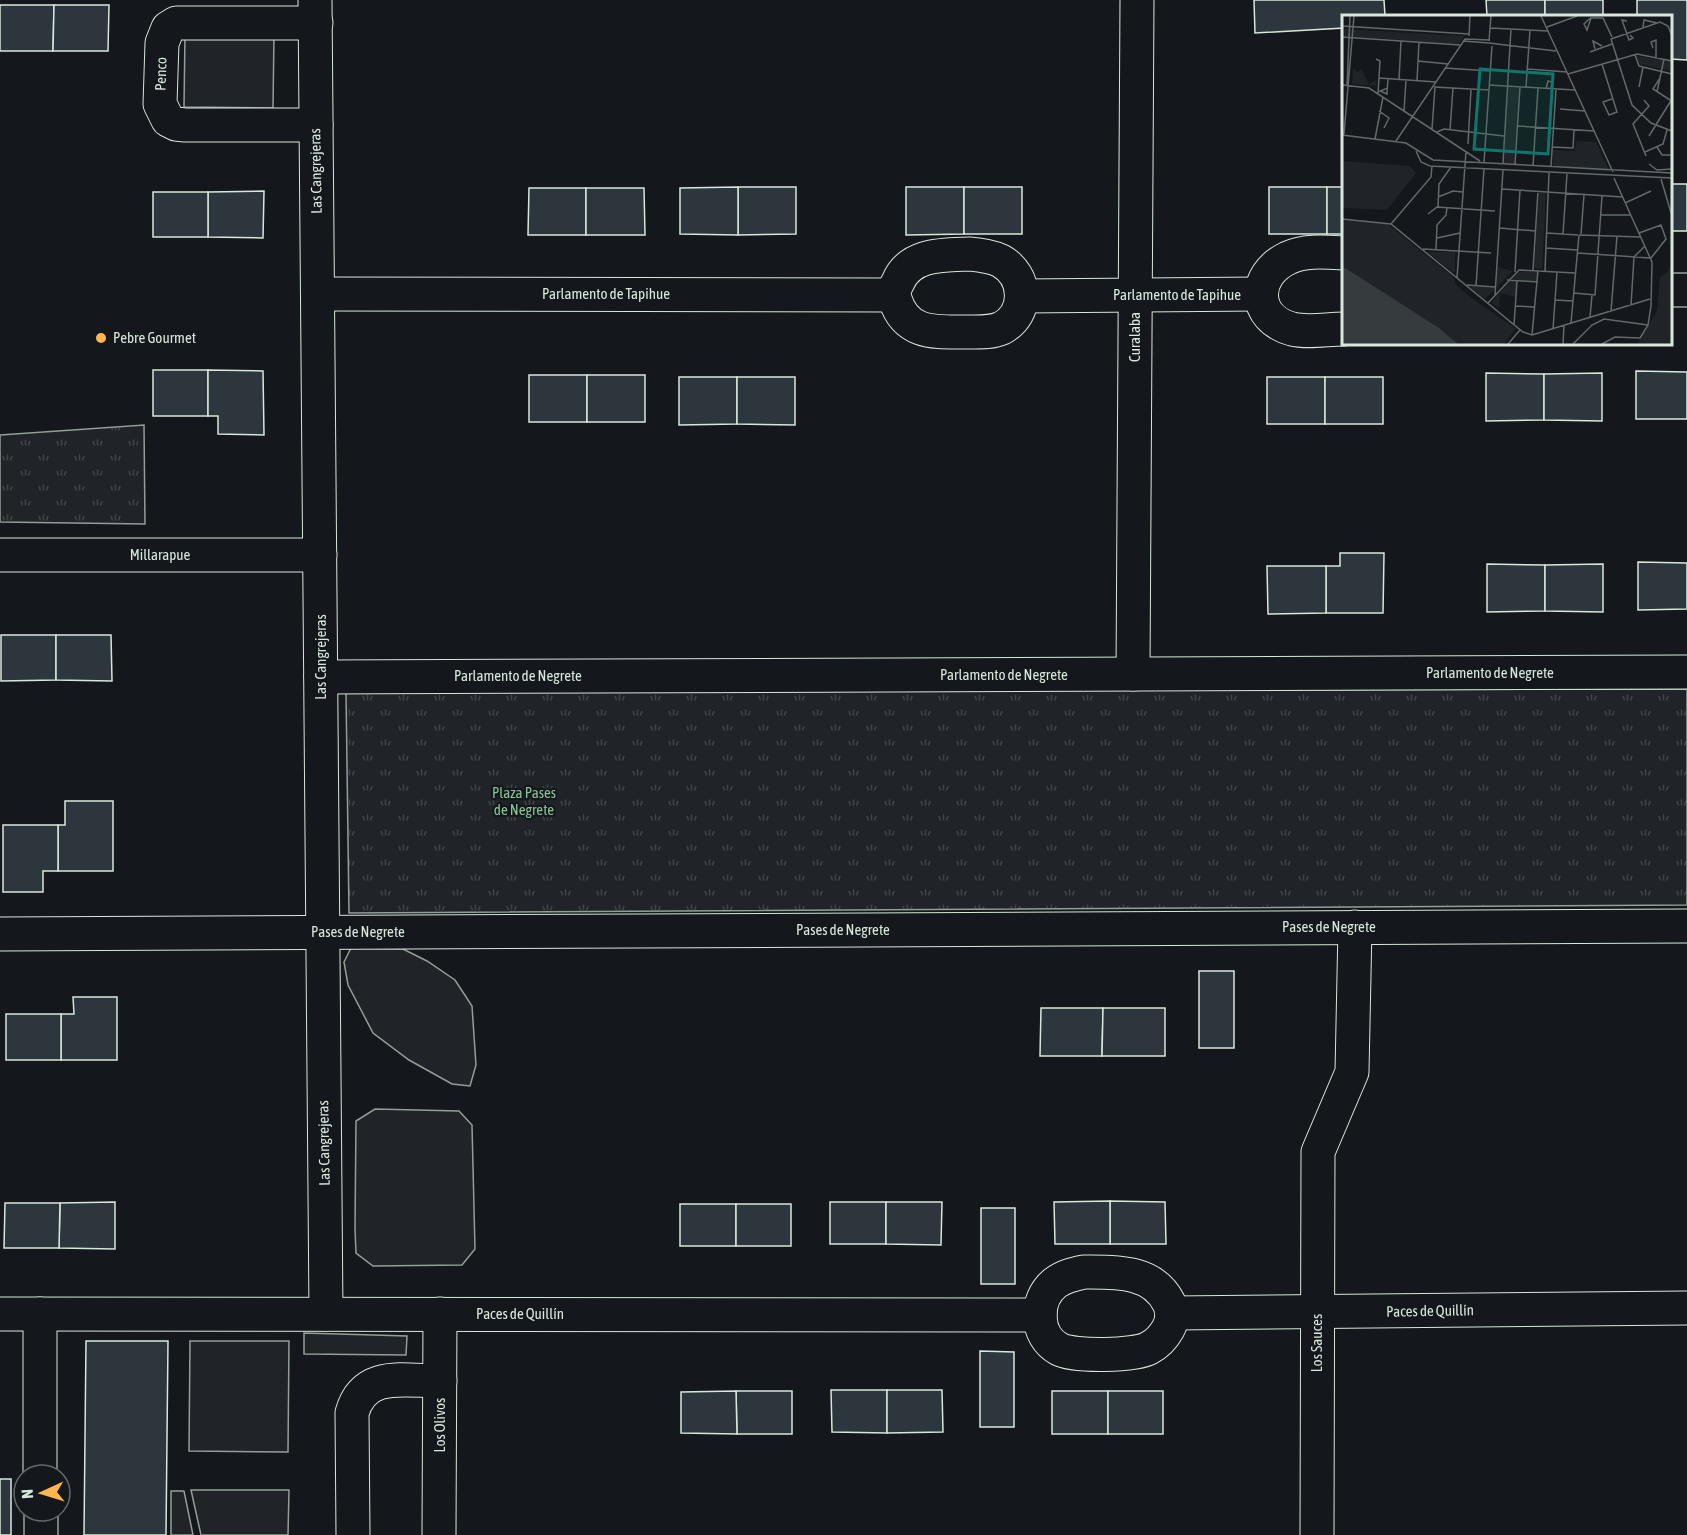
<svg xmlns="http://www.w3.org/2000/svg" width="1687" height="1535" font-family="'Asap Condensed',sans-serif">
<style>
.grass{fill:#202428;stroke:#939e99;stroke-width:1.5}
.park{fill:url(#park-tufts);stroke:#939e99;stroke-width:1.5}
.building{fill:#2c363c;stroke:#d8e6dc;stroke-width:1.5}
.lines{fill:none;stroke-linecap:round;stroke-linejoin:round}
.minor-casing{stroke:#d8e6dc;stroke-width:35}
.minor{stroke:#14181c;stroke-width:33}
.poi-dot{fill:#ffb74d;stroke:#14181c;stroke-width:2}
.labels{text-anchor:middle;stroke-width:4.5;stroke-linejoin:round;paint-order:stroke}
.street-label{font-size:15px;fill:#d8e6dc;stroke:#14181c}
.poi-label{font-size:15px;fill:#d8e6dc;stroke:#14181c;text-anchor:start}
.park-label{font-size:15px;fill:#8ac095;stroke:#14181c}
.inset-road{fill:none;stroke:#626a69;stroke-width:1.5}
.view{fill:#0f766e;fill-opacity:0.15;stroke:#0f766e;stroke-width:3}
.inset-edge{fill:none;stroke:#d8e6dc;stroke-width:3}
</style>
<defs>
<pattern id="park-tufts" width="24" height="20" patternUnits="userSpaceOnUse" patternTransform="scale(1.5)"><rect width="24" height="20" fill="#202428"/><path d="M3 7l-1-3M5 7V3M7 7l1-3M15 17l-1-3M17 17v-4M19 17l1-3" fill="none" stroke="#404447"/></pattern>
</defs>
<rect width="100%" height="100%" fill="#14181c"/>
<g class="grass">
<polygon points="185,34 274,35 273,108 184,107"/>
<polygon points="351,948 403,949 427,961 455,980 472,1006 476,1065 470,1086 452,1084 409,1060 373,1033 348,985 344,962"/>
<polygon points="375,1109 459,1111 472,1125 475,1249 462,1265 373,1266 356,1253 355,1229 356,1121"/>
<polygon points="304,1333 407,1336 406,1355 304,1354"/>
<polygon points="190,1341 289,1341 288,1452 189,1451"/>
<polygon points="191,1490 289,1490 288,1535 201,1535"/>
<polygon points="171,1491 184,1491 193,1535 171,1535"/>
</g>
<g class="park">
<polygon points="144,425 145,524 0,522 0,435"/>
<polygon points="1687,689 1687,905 349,913 346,692"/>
</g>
<g class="building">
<polygon points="1254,0 1384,0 1385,16 1344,16 1344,28 1255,33"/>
<polygon points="1486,0 1545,0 1545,16 1487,16"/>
<rect x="1545" y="0" width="58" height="16"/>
<polygon points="1637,0 1687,0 1687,60 1670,59 1670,16 1637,16"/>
<polygon points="0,5 54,5 53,51 0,51"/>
<polygon points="54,5 109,5 108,51 53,51"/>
<rect x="1670" y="184" width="17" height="47"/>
<polygon points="738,187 796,187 796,234 738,235"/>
<polygon points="738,187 738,235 680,234 680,188"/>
<polygon points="906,187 964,187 964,234 906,235"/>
<rect x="964" y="187" width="58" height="47"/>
<rect x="1269" y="187" width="58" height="47"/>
<rect x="1327" y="187" width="17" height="47"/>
<polygon points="529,188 586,188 586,235 528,235"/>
<polygon points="586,188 644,188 645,235 586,235"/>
<polygon points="264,191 263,238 208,237 208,192"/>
<rect x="153" y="192" width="55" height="45"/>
<rect x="153" y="370" width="55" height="46"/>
<polygon points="208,370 263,371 264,435 218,434 218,416 208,416"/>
<polygon points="1636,371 1687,372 1687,419 1636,419"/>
<polygon points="1486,373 1544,374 1544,420 1486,421"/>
<polygon points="1602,373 1602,421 1544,420 1544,374"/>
<rect x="529" y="375" width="58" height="47"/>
<rect x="587" y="375" width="58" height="47"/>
<polygon points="679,377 737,377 737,424 679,425"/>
<polygon points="737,377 795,377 795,425 737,424"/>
<rect x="1267" y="377" width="58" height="47"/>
<rect x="1325" y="377" width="58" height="47"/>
<polygon points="1340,553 1384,553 1383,613 1326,613 1326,566 1340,566"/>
<polygon points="1638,562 1687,563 1687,609 1638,610"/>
<polygon points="1487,564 1545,565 1545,611 1487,612"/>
<polygon points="1603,564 1603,612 1545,611 1545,565"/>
<polygon points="1267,566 1326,566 1326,613 1268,614"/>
<polygon points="1,635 56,635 56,680 1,681"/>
<polygon points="56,635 111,635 112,681 56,680"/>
<polygon points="65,801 113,801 113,871 58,871 58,825 65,825"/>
<polygon points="3,825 58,825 58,871 43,871 43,892 3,892"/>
<rect x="1199" y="971" width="35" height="77"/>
<polygon points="73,997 117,997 117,1060 61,1060 61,1014 74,1014"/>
<polygon points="1041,1008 1103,1008 1102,1056 1040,1056"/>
<polygon points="1103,1008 1165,1008 1165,1056 1102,1056"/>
<rect x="6" y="1014" width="55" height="46"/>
<polygon points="1110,1201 1165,1202 1166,1244 1110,1244"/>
<polygon points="1110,1201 1110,1244 1055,1244 1054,1202"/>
<polygon points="115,1202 115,1249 59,1248 60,1203"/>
<rect x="830" y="1202" width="56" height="42"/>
<polygon points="886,1202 942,1202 941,1245 886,1244"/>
<polygon points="5,1203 60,1203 59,1248 4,1248"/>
<rect x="680" y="1204" width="56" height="42"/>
<rect x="736" y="1204" width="55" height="42"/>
<rect x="981" y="1208" width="34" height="76"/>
<polygon points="86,1341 168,1341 166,1535 84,1535"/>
<polygon points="980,1351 1014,1352 1014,1427 980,1427"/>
<polygon points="831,1390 887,1390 887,1433 832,1432"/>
<polygon points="887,1390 942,1390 943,1432 887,1433"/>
<polygon points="736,1391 792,1391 792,1434 737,1434"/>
<polygon points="736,1391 737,1434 681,1433 681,1392"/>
<rect x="1052" y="1391" width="56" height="43"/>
<rect x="1108" y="1391" width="55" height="43"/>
<rect x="0" y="1479" width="11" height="56"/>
</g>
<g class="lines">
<g class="minor-casing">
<g id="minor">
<polyline points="315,0 326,1314"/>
<polyline points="316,23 176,23 168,28 162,43 160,104 168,120 176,124 185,125 316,125"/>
<path d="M1344,253c-18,-1 -40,-3 -56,5 -36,17 -36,60 4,71 16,4 35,0 52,0"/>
<path d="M970,254c10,1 21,2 31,7 26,15 28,52 1,67 -11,5 -24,4 -36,4 -31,0 -60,3 -71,-33 -2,-6 0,-12 3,-17 12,-29 46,-27 72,-28z"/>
<polyline points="1670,290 1687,290"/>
<polyline points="318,294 893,295"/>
<polyline points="1023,296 1260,294"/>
<polyline points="0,555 320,555"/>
<polyline points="1133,674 1137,0"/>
<polyline points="321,677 1687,672"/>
<polyline points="0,934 1687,926"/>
<path d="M1084,1272c31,0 69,-2 85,31 4,9 4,17 -1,26 -4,7 -11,15 -19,19 -14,8 -75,9 -90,1 -24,-13 -25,-49 -4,-66 9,-7 19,-9 29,-11z"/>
<polyline points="1173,1313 1687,1308"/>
<polyline points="0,1314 1040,1315"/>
<polyline points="40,1314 40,1475"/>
<polyline points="41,1511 41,1535"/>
<path d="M353,1535l-1,-122c12,-43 52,-32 88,-32"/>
<polyline points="439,1535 440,1314"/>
<polyline points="1317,1535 1318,1152 1352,1072 1355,927"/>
</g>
</g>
<use href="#minor" class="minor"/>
</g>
<circle class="poi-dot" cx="101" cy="338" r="6"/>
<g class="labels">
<g class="street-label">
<text transform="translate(161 74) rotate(-88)" y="5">Penco</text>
<text transform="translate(316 171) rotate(-91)" y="5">Las Cangrejeras</text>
<text x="606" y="299">Parlamento de Tapihue</text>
<text x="1177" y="300">Parlamento de Tapihue</text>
<text transform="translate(1135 337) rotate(-90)" y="5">Curalaba</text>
<text x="160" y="560">Millarapue</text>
<text transform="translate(321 657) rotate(-90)" y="5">Las Cangrejeras</text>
<text x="1490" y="678">Parlamento de Negrete</text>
<text x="1004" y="680">Parlamento de Negrete</text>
<text x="518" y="681">Parlamento de Negrete</text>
<text x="1329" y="932">Pases de Negrete</text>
<text x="843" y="935">Pases de Negrete</text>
<text x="358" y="937">Pases de Negrete</text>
<text transform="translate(324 1143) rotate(-91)" y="5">Las Cangrejeras</text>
<text transform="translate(1430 1311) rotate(-1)" y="5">Paces de Quillín</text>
<text x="520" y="1319">Paces de Quillín</text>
<text transform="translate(1317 1343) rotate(-90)" y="5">Los Sauces</text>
<text transform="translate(440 1425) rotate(-90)" y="5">Los Olivos</text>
</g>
<g class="poi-label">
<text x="113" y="343">Pebre Gourmet</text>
</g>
<g class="park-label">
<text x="524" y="798">Plaza Pases<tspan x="524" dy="17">de Negrete</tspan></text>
</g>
</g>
<g transform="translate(1342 15)">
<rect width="330" height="330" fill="#14181c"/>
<path d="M234,126l20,1 14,30 -57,-6v-16l22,1zM124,279l50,35 -12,15h-46l-19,-16z" fill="#202428"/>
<path d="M0,146l68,5 6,7 -29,37 -45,-2zM330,245v84h-35l20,-33 3,-34 8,-5z" fill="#202428"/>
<path d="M0,14l122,7 -5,8 -117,-8zM294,41l36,6v9l-32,-7zM11,53l5,4 3,-3 8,15 8,-4 -1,6 -24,-2zM166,72l11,1 -5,77 -10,-1zM197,178h7l-4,76 -8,-1zM0,204l46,5 66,54 1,6 15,13 -28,34 -100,13zM86,237h27v20h-3zM156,252l15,4 -28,28 -16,-13 27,2zM176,257h19v9l-20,-1 -1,17 -16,-4 -1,16 -7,-7z" fill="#202428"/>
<path d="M0,251l97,62 19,16h-116z" fill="#363b3e"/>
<path class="inset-road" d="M199,1l72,156M249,3l-4,12 -3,-6 4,-4 3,-2h12l9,19M285,6l-5,-1 7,20 4,-2 -3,-3M0,11l127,8M205,12l30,-11M301,12l1,-7 13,3M148,13l58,3M127,21l1,-20M330,21l-4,-10 -8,-4 -49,17 21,66 19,18 21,8M0,22l118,8M121,26l26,2M147,26l2,-25M147,28l67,8M311,33l-2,-6 5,-2v18M253,34l-2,-8 9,5M248,37l22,-8M293,40l4,11 33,8M34,44l4,2 -2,33M76,46l30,3M260,49l15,48 -8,3 -6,-13 9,-3M103,53l45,3M185,54l40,3M226,59l69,-20 35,7M37,63l57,4M318,63l-7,11 17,11M57,65l2,-39M75,66l2,-39M0,70l27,3 111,73M147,70l86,5M5,71l3,-70M92,72l55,3M184,72l4,-57M297,72l4,-20M46,73l-8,3 7,3v-2l1,-13M204,74l2,-8 4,1 -1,7M315,77l7,-33M302,85l5,6 -16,18 13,32M218,94l25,2M37,96l10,7 -5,10M62,96l2,-31M176,111l76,5M90,114l3,-42M108,115l3,-42M95,117l7,-3 60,7M2,119l10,-118M0,120l64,8 27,17 239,13M307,121l23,-37M33,124l8,-42M54,126l69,-102 25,1M126,129l3,-55M210,132l21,1 1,-18M315,132l5,8h10M74,136l5,11 9,4 242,12M303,137l18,-8 4,-14M142,147l8,-116M161,148l8,-134M173,149l5,-77M307,149l8,6 15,-1M191,151l5,-78M209,151l5,-77M319,164l11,37M160,174l121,8M96,182l15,-6 10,1M283,188l26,-12M96,192l1,-23 12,-17M86,199l9,-7 58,4M259,200h30M0,204l49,5 132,108 9,3M49,209l40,-47 1,-11M157,213l37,3M205,218l31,2M297,218l22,-8 5,14 -15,19M221,219l4,-60M239,219l3,-39M237,220l62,2M95,223l23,-5M204,233l31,2M81,234l68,4M94,234l1,-24 9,-10 1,-7M236,238l72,5M191,255l5,-79M203,256l4,-98M173,257l5,-82M115,263l9,-127M165,265l31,2M125,270l28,2M134,271l8,-117M232,278l21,2 7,-99M153,280l8,-125M213,285l18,1M146,288l31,-33 56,3M289,290l3,-48 11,-11M174,291l18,1M269,296l6,-75M248,302l2,-22M229,308l8,-88M172,310l3,-44M211,314l4,-57M190,320l118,-36M190,320l6,-65M166,329l12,-14M221,329l1,-19M231,329l19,-19 12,-6 44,6M260,329l13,-7 25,1 8,-13 3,-19 1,-44 -38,-84"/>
<path class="view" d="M138,54l73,5 -5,80 -74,-5z"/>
<rect width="330" height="330" class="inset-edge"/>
</g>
<g transform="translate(42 1493) rotate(266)"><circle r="28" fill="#14181c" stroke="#626a69" stroke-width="1.5"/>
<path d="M0-4.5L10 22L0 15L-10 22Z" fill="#ffb74d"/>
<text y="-9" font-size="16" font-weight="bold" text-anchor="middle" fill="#d8e6dc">N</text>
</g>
</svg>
